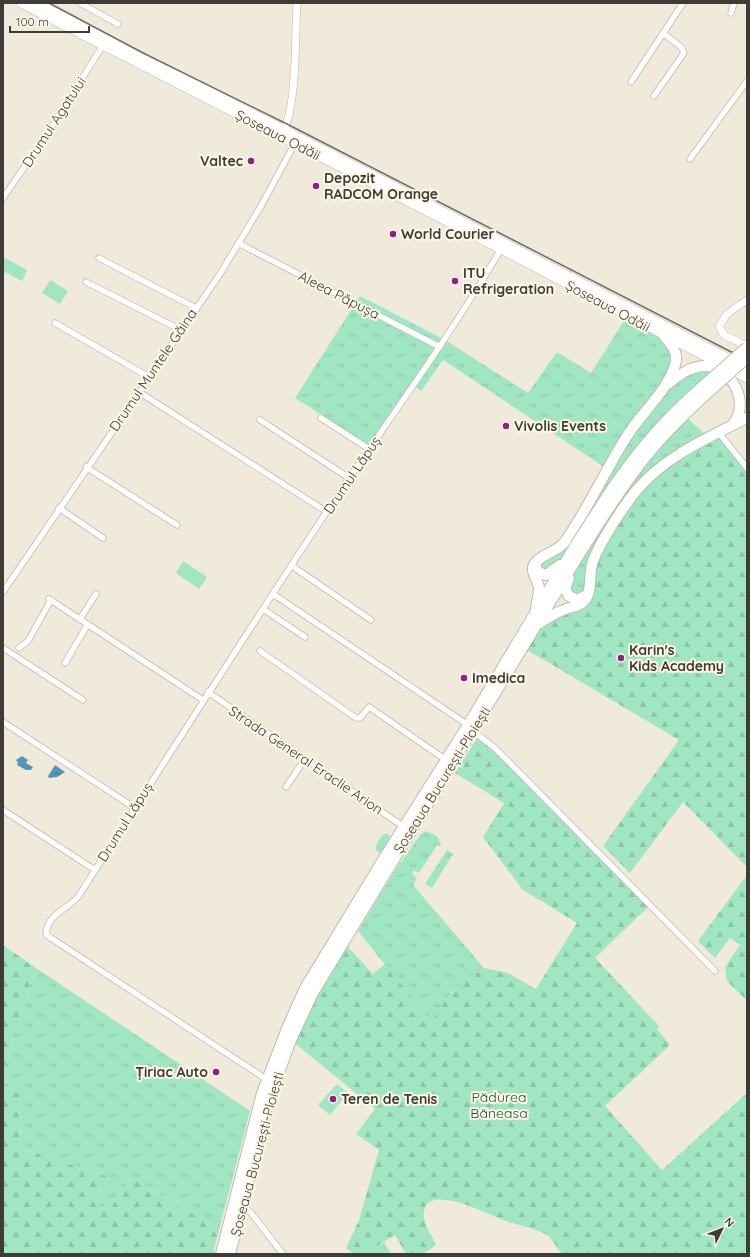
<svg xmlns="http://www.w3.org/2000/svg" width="750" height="1257" font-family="Quicksand,sans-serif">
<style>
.grass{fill:url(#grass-tufts)}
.forest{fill:url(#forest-firs)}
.pitch{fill:#a1e6c3}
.water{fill:url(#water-ripples)}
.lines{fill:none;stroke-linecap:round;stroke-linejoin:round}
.minor-casing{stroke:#c0baac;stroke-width:7}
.tertiary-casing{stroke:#c0baac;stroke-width:8}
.primary-casing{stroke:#c0baac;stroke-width:10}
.trunk-casing{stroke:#c0baac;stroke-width:12}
.minor{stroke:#fff;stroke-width:5.5}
.tertiary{stroke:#fff;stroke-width:7}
.primary{stroke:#fff;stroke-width:9}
.trunk{stroke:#fff;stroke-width:10}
.rail{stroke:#726e66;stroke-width:1.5}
.trunk-bridge-casing{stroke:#c0baac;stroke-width:12;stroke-linecap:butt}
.trunk-bridge{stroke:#fff;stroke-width:10}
.poi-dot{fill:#8d2186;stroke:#fdf7e8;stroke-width:1.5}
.labels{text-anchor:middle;stroke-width:4;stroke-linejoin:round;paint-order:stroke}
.street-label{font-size:14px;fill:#3f3c37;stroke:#fdf7e8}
.poi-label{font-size:14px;font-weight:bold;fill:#3f3c37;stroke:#fdf7e8;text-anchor:start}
.park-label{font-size:14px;fill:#1c533c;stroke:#fdf7e8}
</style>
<defs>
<pattern id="grass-tufts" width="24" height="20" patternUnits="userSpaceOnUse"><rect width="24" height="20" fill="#a1e6c3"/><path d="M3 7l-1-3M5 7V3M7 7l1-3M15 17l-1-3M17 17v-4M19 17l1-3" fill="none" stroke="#8cc6a8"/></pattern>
<pattern id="forest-firs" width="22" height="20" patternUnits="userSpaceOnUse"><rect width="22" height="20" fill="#a1e6c3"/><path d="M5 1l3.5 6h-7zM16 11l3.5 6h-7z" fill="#8cc6a8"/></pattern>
<pattern id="water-ripples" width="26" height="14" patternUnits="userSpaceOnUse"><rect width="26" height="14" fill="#5099ba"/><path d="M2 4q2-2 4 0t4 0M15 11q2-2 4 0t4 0" fill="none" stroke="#447e98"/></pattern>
</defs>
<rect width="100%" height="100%" fill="#f0eadb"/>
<g class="grass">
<polygon points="360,296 445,340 528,393 557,352 591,373 627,316 671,343 674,370 719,371 553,572 535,567 554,552 607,469 443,360 421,391 413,385 371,446 295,398"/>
<polygon points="684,415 707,436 589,592 577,600 566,583 615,498"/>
<path d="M427,831l11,6 3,8v1l-4,-1 -18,28 -5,-3 -2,4 5,4 -4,7 71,83c-25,15 -40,28 -52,55l-74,-92 39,-64 24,-33z"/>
<path d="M387,833l4,5 -11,15 -4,-3c-1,-6 4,-15 11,-17z"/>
<polygon points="447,850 453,854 432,888 425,884"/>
<polygon points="36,968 250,1111 219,1230 131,1177 109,1211 93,1201 109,1177 21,1148 19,1092 3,1086 3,1074"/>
</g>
<g class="forest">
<polygon points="719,433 747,468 747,867 683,802 630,873 603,846 679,740 524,648 538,624 582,603 590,572 641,485"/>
<path d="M477,738l17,12 154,157 -53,51 64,68 -2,3 13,16 -65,61 57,64 85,-77v161h-185c-5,-6 -9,-14 -15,-19 -5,-4 -35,-12 -44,-15 -14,-6 -76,-37 -79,-9 -2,12 8,24 12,34l-13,9h-17l-11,-19 -31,19h-10l-8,-6 13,-28 20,-70 -23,-16 19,-25 -84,-69 52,-98 30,32 12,-10 47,58 9,-18 24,-25 19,-11 24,5 28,16 41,-66 -54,-33 -40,-53 21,-34 -49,-30z"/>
<polygon points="747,875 747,1001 727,981 725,967 740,945 730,938 715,958 698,941"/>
<polygon points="3,945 36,968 3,1074"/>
<polygon points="3,1086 19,1092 21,1148 109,1177 93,1201 109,1211 131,1177 219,1230 213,1254 3,1254"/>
</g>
<g class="pitch">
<polygon points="3,257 27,270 22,281 3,271"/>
<polygon points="50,280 68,291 60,304 42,293"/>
<polygon points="183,561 207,577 199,589 176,573"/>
<polygon points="337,1084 348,1093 330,1115 318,1105"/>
<polygon points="384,1242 391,1254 364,1254"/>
</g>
<g class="water">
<polygon points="22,756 28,760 26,763 33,767 31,770 26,770 17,765 18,763 16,760"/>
<polygon points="55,765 65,772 57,777 49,778 48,776"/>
</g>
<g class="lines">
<g class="minor-casing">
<g id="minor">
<polyline points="80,3 118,24"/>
<polyline points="731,13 734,3"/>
<polyline points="631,82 683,3"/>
<polyline points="654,96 684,53 681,47 663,33"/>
<polyline points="690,159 747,81"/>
<polyline points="3,198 48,133 103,45"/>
<polyline points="238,243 440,347"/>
<polyline points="99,258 196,308"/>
<polyline points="86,282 181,330"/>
<polyline points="55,323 149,377"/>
<polyline points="139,392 327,512"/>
<polyline points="321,418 369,449"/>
<polyline points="260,420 349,478"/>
<polyline points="719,433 747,468"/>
<polyline points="86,467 177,525"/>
<polyline points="59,508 103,538"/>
<polyline points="292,566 371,620"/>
<polyline points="3,592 220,274 261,206 295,143"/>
<polyline points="273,594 468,725"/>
<polyline points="49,599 203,700"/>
<polyline points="263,609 305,637"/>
<polyline points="80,619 96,594"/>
<polyline points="3,648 83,700"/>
<polyline points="19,648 28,641 51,600"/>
<polyline points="260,651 356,718 360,718 369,707 446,760"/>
<polyline points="65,663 88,624"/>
<polyline points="208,692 404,827"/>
<polyline points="3,722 135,808"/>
<polyline points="473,731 495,748 715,971"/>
<polyline points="286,787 305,759"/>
<polyline points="3,810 95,870"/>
<path d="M266,1079l-215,-141 -5,-4c1,-19 21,-25 32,-37 84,-131 167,-262 253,-392 57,-85 118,-167 170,-256"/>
<polyline points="242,1205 251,1213 283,1254"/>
</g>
</g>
<g class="tertiary-casing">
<g id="tertiary">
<path d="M284,130c13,-28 11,-94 13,-127"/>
<polyline points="747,300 727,314 719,326 724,335 747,346"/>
</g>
</g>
<g class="primary-casing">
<g id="primary">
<polyline points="21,3 501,249 747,378"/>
<polyline points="37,3 747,368"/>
</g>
</g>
<g class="trunk-casing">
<g id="trunk">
<path d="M668,384c11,-9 21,-17 36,-18 27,0 46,35 30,57"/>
<polyline points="535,565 538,572 546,575 560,565"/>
<polyline points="569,578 565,589 569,596 577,600 585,596"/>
<path d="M536,607c1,-6 3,-13 3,-19 -1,-9 -11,-18 -3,-26 8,-9 20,-10 28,-19 25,-35 42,-75 65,-110 13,-20 40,-45 46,-68 4,-12 -3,-20 -11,-29"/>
<path d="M540,623c6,-4 13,-9 21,-12 8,-4 19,-4 24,-11 8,-10 3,-27 8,-39 7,-19 30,-54 43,-70 28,-34 73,-54 111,-73"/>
<polyline points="221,1254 262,1093 288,1026 305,988 381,863 468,725 575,546"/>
<polyline points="230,1254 269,1099 291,1040 313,993 582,550"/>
</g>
</g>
<use href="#minor" class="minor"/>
<use href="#tertiary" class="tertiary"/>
<use href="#primary" class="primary"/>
<use href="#trunk" class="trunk"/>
<polyline class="rail" points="49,3 143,53 287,124 747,360"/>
<g class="trunk-bridge-casing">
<g id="trunk-bridge">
<path d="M575,546c25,-39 49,-79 81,-114 27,-31 60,-57 91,-85"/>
<path d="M582,550c25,-39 49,-78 80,-112 26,-29 56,-54 85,-80"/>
</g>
</g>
<use href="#trunk-bridge" class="trunk-bridge"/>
</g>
<g class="poi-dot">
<circle cx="251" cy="161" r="4"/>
<circle cx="316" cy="186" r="4"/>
<circle cx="393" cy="234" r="4"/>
<circle cx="455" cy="281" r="4"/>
<circle cx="506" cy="426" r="4"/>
<circle cx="621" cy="658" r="4"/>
<circle cx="464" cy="678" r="4"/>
<circle cx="216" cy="1072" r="4"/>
<circle cx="333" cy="1099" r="4"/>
</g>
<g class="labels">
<g class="street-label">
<text transform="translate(54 122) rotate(-57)" y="5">Drumul Agatului</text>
<text transform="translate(278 135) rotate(27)" y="5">Șoseaua Odăii</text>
<text transform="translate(339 295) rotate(27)" y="5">Aleea Păpușa</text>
<text transform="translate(608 306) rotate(28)" y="5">Șoseaua Odăii</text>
<text transform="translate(153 370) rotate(-56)" y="5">Drumul Muntele Găina</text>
<text transform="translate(352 475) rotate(-56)" y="5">Drumul Lăpuș</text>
<text transform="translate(306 760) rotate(34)" y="5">Strada General Eraclie Arion</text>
<text transform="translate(442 780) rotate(-58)" y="5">Șoseaua București-Ploiești</text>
<text transform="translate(125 822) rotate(-58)" y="5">Drumul Lăpuș</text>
<text transform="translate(257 1154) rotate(-75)" y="5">Șoseaua București-Ploiești</text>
</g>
<g class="poi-label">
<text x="243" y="166" text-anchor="end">Valtec</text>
<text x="324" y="183">Depozit<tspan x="324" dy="16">RADCOM Orange</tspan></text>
<text x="401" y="239">World Courier</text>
<text x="463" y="278">ITU<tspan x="463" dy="16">Refrigeration</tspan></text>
<text x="514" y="431">Vivolis Events</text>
<text x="629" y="655">Karin's<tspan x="629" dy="16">Kids Academy</tspan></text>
<text x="472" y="683">Imedica</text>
<text x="208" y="1077" text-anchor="end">Țiriac Auto</text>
<text x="341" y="1104">Teren de Tenis</text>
</g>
<g class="park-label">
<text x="499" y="1102">Pădurea<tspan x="499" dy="16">Băneasa</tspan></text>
</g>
</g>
<rect width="750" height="1257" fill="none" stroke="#3f3c37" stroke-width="8"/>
<g transform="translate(722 1229) rotate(47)" stroke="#fdf7e8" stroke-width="3" paint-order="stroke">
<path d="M0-3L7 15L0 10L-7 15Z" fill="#3f3c37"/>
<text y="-6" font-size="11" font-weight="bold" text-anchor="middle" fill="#3f3c37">N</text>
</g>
<path d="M10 26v6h79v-6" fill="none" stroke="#3f3c37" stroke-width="2"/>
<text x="16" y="26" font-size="12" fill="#3f3c37" stroke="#fdf7e8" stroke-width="3" paint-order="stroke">100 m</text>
</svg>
